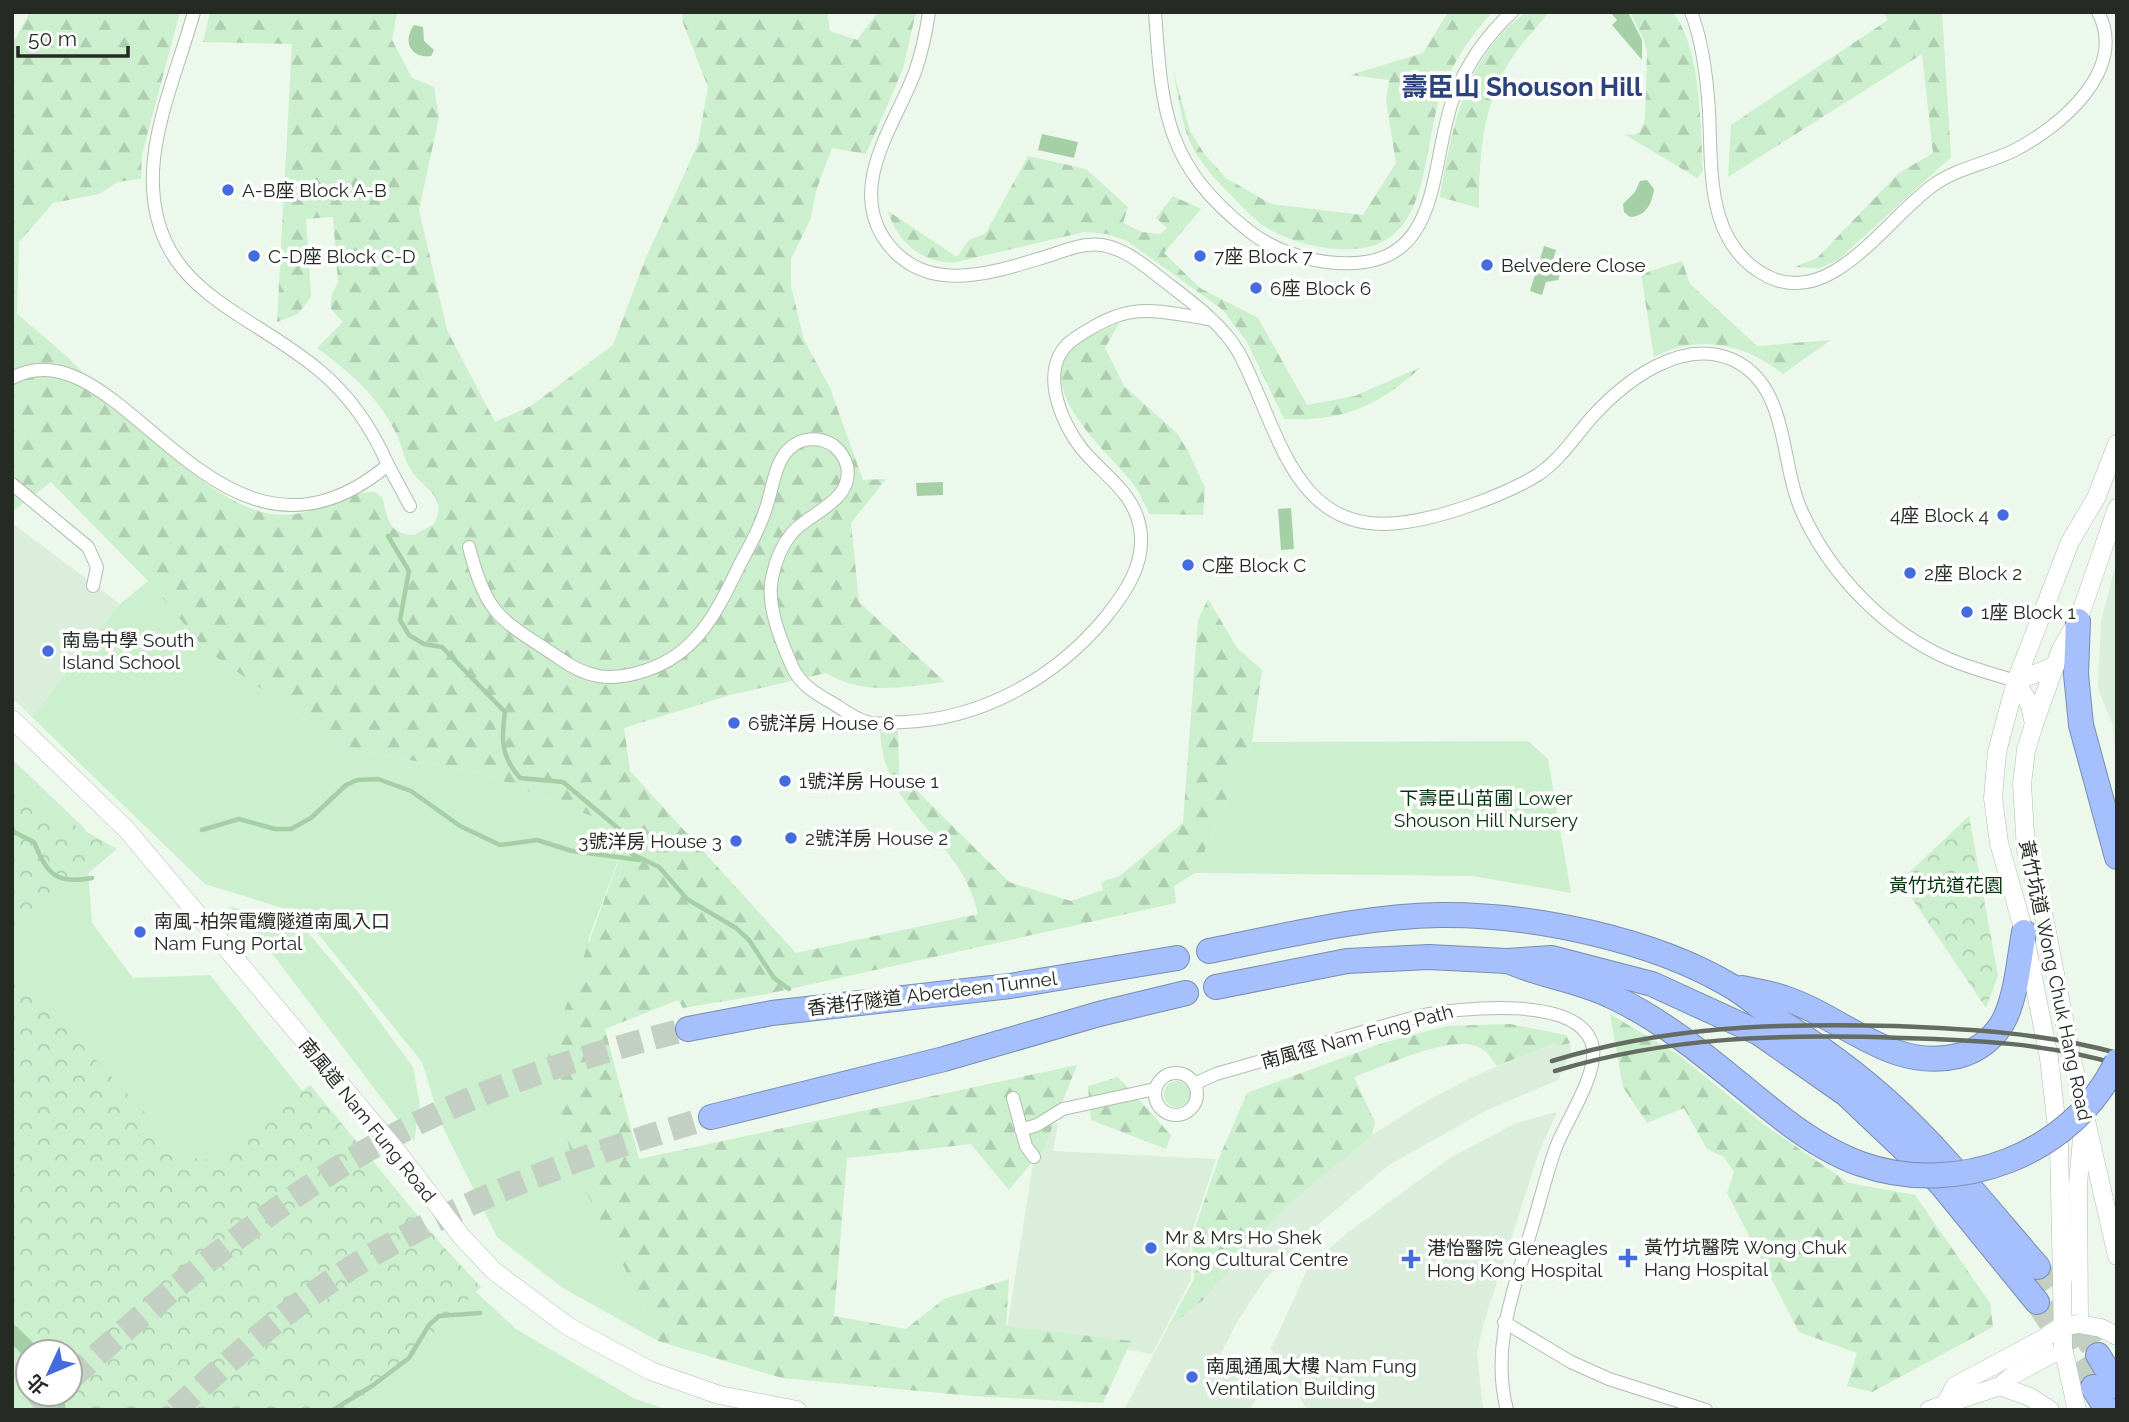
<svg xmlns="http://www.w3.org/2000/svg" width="2129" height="1422" font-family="Raleway,'Noto Sans TC',sans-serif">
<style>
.built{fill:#dbeddb}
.green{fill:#ccefcd;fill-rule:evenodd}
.forest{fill:url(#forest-firs)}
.park{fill:url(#park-crowns)}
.water{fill:#a5d0a6}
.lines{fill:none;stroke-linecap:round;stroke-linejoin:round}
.stream{stroke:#a5d0a6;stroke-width:4.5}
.canal{stroke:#a5d0a6;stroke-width:16}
.highway-tunnel{stroke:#c3cfc3;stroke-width:24;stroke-dasharray:24 12;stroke-linecap:butt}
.street-casing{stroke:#b1bdb1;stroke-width:14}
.secondary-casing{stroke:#b1bdb1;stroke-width:19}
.highway-casing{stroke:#788cb1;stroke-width:26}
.street{stroke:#fff;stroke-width:12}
.secondary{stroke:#fff;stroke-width:18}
.highway{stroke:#a5c0fd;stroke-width:24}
.rail{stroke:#636b63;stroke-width:4.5}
.secondary-bridge-casing{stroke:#b1bdb1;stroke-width:19;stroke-linecap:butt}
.highway-bridge-casing{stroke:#788cb1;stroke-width:26;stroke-linecap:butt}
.secondary-bridge{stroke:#fff;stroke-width:18}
.highway-bridge{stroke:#a5c0fd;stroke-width:24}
.poi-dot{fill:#436cde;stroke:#fff;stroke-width:2.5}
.labels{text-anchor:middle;stroke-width:7;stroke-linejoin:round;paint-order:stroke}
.poi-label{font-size:19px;fill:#252a25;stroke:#fff;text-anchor:start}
.park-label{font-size:19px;fill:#04340d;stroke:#fff}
.street-label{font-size:19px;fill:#252a25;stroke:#fff}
.district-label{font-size:26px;font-weight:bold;fill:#2b427a;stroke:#fff}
</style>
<defs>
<pattern id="forest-firs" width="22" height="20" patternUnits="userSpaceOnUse" patternTransform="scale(1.75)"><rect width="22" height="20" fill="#ccefcd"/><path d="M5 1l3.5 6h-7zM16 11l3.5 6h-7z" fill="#afcdb0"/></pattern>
<pattern id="park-crowns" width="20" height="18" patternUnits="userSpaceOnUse" patternTransform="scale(1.75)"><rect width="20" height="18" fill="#ccefcd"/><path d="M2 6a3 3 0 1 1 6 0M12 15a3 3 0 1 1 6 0" fill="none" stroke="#afcdb0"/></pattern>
</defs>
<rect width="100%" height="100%" fill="#ebf8eb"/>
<g class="built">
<polygon points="12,523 120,604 32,717 12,698"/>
<polygon points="2117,559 2117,776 2113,725 2098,689 2101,622"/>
<polygon points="1555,1042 1557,1047 1570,1043 1571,1051 1558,1080 1485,1111 1389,1165 1308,1233 1264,1281 1237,1322 1215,1365 1261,1388 1250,1410 1124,1410 1167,1329 1203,1300 1285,1207 1323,1173 1372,1135 1418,1106 1470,1078"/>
<polygon points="1557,1112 1539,1152 1484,1322 1477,1353 1483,1410 1307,1410 1271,1349 1309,1266 1351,1230 1450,1158 1516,1123"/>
<polygon points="1058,1123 1053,1151 1216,1159 1190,1238 1191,1279 1152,1354 1007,1329 1038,1132"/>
</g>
<g class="green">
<polygon points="148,581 206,650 347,749 482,773 629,831 588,940 641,1300 658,1341 563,1288 497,1237 440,1121 422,1062 302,914 205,884 32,717 120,604"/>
<polygon points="1528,741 1548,759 1571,893 1473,876 1195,873 1252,742"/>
<path d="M12,759l73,70 7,94 41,55 77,-3 214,269 92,85 119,70 34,11h-657zM28,1352h42v42h-42z"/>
<polygon points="230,907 299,922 358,992 413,1067 420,1105 414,1141 274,956"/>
<circle cx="1177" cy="1094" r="13"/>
</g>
<g class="forest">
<path d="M30,12h150l-38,142 -1,25 -23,3 -19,12 -46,9 -34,39 -2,72c16,14 33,27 49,42 48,46 136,143 200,157 43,10 73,-21 108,-21l8,5c6,20 5,37 32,38l20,-11c15,-29 -11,-34 -23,-54 -7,-10 -9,-24 -14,-35 -18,-38 -47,-63 -80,-87l26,-26 -12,-13v-12l7,-15 -5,-65 -27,2 5,78 -13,17 -21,8 15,-278 -89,-2 7,-30h187l-5,28 20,38 22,9 5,30 -20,93 28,120 48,92 36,-16 82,-61 32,-85 53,-116 10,-57 -25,-64 -1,-11h145l3,19 27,9 21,-28h38l-13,57 -37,85 -34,-6 -15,40 -7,32 -19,39v27l13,54 26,48 33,92 23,-1 -35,44 8,79 86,80c-44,5 -80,14 -119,-9l-96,22 -106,33 6,43 166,182 182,-39c-16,-77 -93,-97 -98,-182l18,-1 1,42 110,109 62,19 32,-11 -2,-8 19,-6 63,-53 15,-203 10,-21 29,49 25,22 -10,72 -57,131 -21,13 2,17 -409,91 -84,14 -5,-8 -73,29 34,130 438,-94 -33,83 -35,42 -38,-46 -124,14 -13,158 72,13 38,-30 65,-20 -3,47 125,15 -28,62 -131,-7 -190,-18 -124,-37 -17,-41 -67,-132 -26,-112 81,-225 -147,-58 -135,-24 -141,-99 -58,-69 -97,-99 -39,30v-467z"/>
<path d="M1448,12h45c-24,25 -42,53 -53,85 -18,55 -10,148 -86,152 -28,2 -58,-6 -82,-18 -16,-9 -28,-22 -40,-35 -48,-48 -47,-62 -59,-126l17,61 15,24 21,23 45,26 92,11 33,-52 -10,-62 3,-21 -39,-5 73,-22z"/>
<path d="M1526,12h23c-14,17 -30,34 -41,52 -26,45 -29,94 -29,144l-39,-11c13,-71 24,-139 86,-185z"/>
<path d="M1630,12h42c30,35 28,115 31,159l-6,7 -73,-44 9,1 7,-3 5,-12 2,-67 -3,-13z"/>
<polygon points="1883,12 1942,12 1951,157 1838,260 1820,268 1794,267 1817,258 1899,173 1933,153 1922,54 1728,177 1731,125 1888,20"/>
<path d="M1028,156l58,13 42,38 -5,16 19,9 18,2 7,-6 -11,-10 17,-22 28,13 -37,44 36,35 58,30 49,87 48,-9 66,-29c-42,39 -79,55 -137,52l-37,-77 -24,-32 -96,-69 -20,-7 -23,-2 -132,31c-32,-2 -55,-21 -64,-52l69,46 12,-17 17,-7z"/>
<path d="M1682,261l8,23 67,62 74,-6 -48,34c-37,-30 -85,-41 -129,-17l-13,-83z"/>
<path d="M1119,323l-14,25 19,38 53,47 12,20 16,35 -2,27 -54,-1c-5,-12 -10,-23 -18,-33 -22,-28 -92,-86 -63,-127 11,-15 35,-23 51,-31z"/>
<polygon points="1610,1014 1680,1056 1763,1124 1849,1183 1915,1195 1990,1303 1993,1327 1872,1392 1847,1386 1857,1353 1799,1332 1727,1193 1734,1172 1724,1157 1707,1149 1684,1108 1647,1123 1623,1087"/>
<path d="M1510,1024l56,11 4,8 -13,4 -3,-4 -57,23c-4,-5 -9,-14 -15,-17 -25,-18 -100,18 -128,28l21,45 -3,13 -87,72 -82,93 -36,29 27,-50 -2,-42 27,-79 28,-65 136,-50 64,-17z"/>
<polygon points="1118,1077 1171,1135 1166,1149 1091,1120 1088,1086"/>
</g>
<g class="park">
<polygon points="12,790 117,849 12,937"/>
<polygon points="1969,816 1998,976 1986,1008 1900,881"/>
<path d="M12,970l165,177c17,13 30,18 49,5l84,-67 132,160 39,42 -98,94 -38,29h-269l-6,-31v-27h-16l-42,-45z"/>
</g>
<g class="water">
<polygon points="1610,12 1628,12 1642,40 1642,60 1612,25 1617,20"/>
<path d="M414,25l9,2 1,14 10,9 -3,6c-20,3 -29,-15 -17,-31z"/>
<polygon points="1042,134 1078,142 1074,158 1038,150"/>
<path d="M1647,180l7,9c-2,15 -8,27 -24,28l-6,-5 -1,-8 12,-12 5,-11z"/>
<polygon points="1544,246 1556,250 1552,263 1561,272 1558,280 1546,282 1542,295 1530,291"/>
<polygon points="943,482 943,495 917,496 916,483"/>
<polygon points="1291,508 1294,549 1281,550 1278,509"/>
</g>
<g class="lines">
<g class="stream">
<path d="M388,536l21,35 -9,49 9,15 15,9 18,3 63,65c-4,28 -4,44 15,66l43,4 56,47 13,25 27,13 28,32 49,29 13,12 25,38 15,11"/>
<polyline points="202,830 239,819 275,829 291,829 311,818 346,785 357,780 378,779 411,791 460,826 500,845 537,840 572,851 640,860"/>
<path d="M12,831l22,11c13,32 22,43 58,36"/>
<polyline points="333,1410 372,1386 409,1358 429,1325 439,1316 480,1313"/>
</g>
<g class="canal">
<polyline points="12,1333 31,1352"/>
<polyline points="55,1394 58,1410"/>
</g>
<g class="highway-tunnel">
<polyline points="2038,1267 2098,1355"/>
<polyline points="2037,1302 2093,1387"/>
<path d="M70,1379c88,-79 178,-156 279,-218 104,-64 222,-103 339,-132"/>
<polyline points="36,1410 54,1394"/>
<path d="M175,1410c50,-45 100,-91 156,-129 115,-77 248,-125 380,-164"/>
</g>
<g class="street-casing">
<g id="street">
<path d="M929,12c-3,21 -7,40 -14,60 -19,51 -66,111 -32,165 40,62 112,35 168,18 17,-6 33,-12 51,-10 24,4 43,21 61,35 26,20 60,44 76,73 39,72 53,182 159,170 41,-4 106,-27 141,-49 23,-16 36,-38 54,-58 32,-35 88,-78 138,-57 59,25 48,103 71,153 28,62 84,120 147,147 21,9 44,15 67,22"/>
<path d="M1155,12c7,100 10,153 94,219 24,19 58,30 88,32 107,7 91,-94 116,-164 13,-34 33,-63 59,-87"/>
<path d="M1691,12c12,30 16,68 18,99 3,59 -4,135 60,166 64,31 120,-62 166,-93 23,-16 53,-21 78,-33 46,-23 116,-81 85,-139"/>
<path d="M12,378c110,-60 204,230 376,87 -16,-37 -37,-68 -68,-94 -73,-62 -172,-80 -167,-200 2,-50 27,-109 41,-159"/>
<polyline points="388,465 410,506"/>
<polyline points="12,484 88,547 97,567 93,586"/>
<path d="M469,547c18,71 32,72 90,111 28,20 51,24 85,13 54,-17 73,-60 96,-107 9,-17 19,-34 25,-53 7,-18 9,-47 23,-61 12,-13 32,-14 46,-4 6,5 11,12 13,20 7,35 -37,46 -55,67 -10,12 -17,30 -20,45 -6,27 9,63 20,88 8,19 25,28 42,38 11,7 24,17 37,19 10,2 22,-1 33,-1 78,-3 151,-44 201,-104 21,-26 41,-55 35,-90 -6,-36 -36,-52 -58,-79 -23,-29 -45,-85 -8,-110 54,-37 72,-30 134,-20"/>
<circle cx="1176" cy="1094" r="21"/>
<path d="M1194,1084l22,-10 203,-58c38,-8 164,-23 174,32 4,28 -27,73 -37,99 -10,28 -17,58 -26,87 -17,57 -39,115 -23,176"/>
<polyline points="1013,1098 1026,1146 1034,1157"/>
<polyline points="1021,1130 1037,1125 1063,1109 1155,1089"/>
<polyline points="1504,1322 1571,1362 1609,1379 1706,1410"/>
</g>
</g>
<g class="secondary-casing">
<g id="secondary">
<polyline points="2117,508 2078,621 2061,649 2034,724 2026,750 2022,784 2026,850 2044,917 2071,1055 2117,1256"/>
<polyline points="2016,681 2030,705 2034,724"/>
<polyline points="2016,681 2055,666"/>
<polyline points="12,719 126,829 396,1150 461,1236 494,1271 569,1327 651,1371 719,1395 797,1410"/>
<polyline points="2083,1127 2078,1184 2079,1324 2101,1328 2117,1336"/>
<polyline points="2062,1281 2059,1145 2049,1058 2024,932 1999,843 1993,798 1997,752 2016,681 2070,542 2096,498 2117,444"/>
<polyline points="2000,1386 2030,1397 2050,1410"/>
<polyline points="1947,1401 1955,1386 2046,1337"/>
<polyline points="1929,1410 2000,1386 2013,1375 2063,1348 2077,1410"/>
</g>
</g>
<g class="highway-casing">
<g id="highway">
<polyline points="2078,621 2076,674 2081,725 2117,857"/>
<path d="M1209,951c76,-15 154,-35 231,-36 91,-1 212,24 291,71 19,11 36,28 56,40 36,23 69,47 101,76 55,50 102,110 150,165"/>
<path d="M1508,961c33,15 70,19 103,35 59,27 108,72 158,112"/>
<polyline points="1216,987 1347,961 1429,957 1507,961 1552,958 1652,984 1759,1033 1846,1094 1940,1183 2037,1302"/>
<path d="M1742,988c14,3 29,5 42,10 59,19 107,74 174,58 21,-5 39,-20 48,-40 11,-26 13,-56 18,-84"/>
<polyline points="688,1029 772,1013 1010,986 1177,958"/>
<polyline points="711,1117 944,1059 1099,1014 1186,993"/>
<polyline points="2098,1355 2117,1386"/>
<polyline points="2093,1387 2107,1410"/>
</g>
</g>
<use href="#street" class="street"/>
<use href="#secondary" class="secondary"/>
<use href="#highway" class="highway"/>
<g class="rail">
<path d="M1552,1061c113,-35 225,-38 343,-35 75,3 149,7 222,27"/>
<path d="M1555,1071c115,-35 228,-37 347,-33 73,2 144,5 215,26"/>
</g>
<g class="secondary-bridge-casing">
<g id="secondary-bridge">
<polyline points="2062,1281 2063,1348"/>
<polyline points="2046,1337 2062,1326 2079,1324"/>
</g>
</g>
<g class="highway-bridge-casing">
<path id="highway-bridge" d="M1769,1108c28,23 58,44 92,56 96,34 212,-9 256,-103"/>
</g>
<use href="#secondary-bridge" class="secondary-bridge"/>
<use href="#highway-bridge" class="highway-bridge"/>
</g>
<g class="poi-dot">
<circle cx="228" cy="190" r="7"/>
<circle cx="254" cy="256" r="7"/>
<circle cx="1200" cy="256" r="7"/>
<circle cx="1487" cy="265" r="7"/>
<circle cx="1256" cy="288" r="7"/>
<circle cx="2003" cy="515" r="7"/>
<circle cx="1188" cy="565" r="7"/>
<circle cx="1910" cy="573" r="7"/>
<circle cx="1967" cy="612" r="7"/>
<circle cx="48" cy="651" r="7"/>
<circle cx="734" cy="723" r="7"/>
<circle cx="785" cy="781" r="7"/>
<circle cx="791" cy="838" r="7"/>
<circle cx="736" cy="841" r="7"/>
<circle cx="140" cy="932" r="7"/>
<circle cx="1151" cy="1248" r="7"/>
<path d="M1624.5 1247.5h7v7h7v7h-7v7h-7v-7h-7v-7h7z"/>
<path d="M1407.5 1248.5h7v7h7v7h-7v7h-7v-7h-7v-7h7z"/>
<circle cx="1192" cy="1377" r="7"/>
</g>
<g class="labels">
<g class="poi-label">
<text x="242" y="197">A-B座 Block A-B</text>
<text x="268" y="263">C-D座 Block C-D</text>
<text x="1214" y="263">7座 Block 7</text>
<text x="1501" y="272">Belvedere Close</text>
<text x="1270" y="295">6座 Block 6</text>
<text x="1989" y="522" text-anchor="end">4座 Block 4</text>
<text x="1202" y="572">C座 Block C</text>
<text x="1924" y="580">2座 Block 2</text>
<text x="1981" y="619">1座 Block 1</text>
<text x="62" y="647">南島中學 South<tspan x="62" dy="22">Island School</tspan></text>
<text x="748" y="730">6號洋房 House 6</text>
<text x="799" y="788">1號洋房 House 1</text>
<text x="805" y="845">2號洋房 House 2</text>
<text x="722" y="848" text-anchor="end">3號洋房 House 3</text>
<text x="154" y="928">南風-柏架電纜隧道南風入口<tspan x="154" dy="22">Nam Fung Portal</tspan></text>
<text x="1165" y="1244">Mr &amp; Mrs Ho Shek<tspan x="1165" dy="22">Kong Cultural Centre</tspan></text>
<text x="1644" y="1254">黃竹坑醫院 Wong Chuk<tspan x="1644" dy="22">Hang Hospital</tspan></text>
<text x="1427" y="1255">港怡醫院 Gleneagles<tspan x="1427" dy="22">Hong Kong Hospital</tspan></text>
<text x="1206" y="1373">南風通風大樓 Nam Fung<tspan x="1206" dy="22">Ventilation Building</tspan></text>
</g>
<g class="park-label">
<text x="1486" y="805">下壽臣山苗圃 Lower<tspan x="1486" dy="22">Shouson Hill Nursery</tspan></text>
<text x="1946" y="892">黃竹坑道花園</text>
</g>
<g class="street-label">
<text transform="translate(2056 980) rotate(78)" y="7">黃竹坑道 Wong Chuk Hang Road</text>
<text transform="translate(932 993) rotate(-7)" y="7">香港仔隧道 Aberdeen Tunnel</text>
<text transform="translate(1357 1036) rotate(-15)" y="7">南風徑 Nam Fung Path</text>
<text transform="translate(368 1120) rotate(51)" y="7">南風道 Nam Fung Road</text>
</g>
<g class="district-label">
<text x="1522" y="96">壽臣山 Shouson Hill</text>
</g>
</g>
<rect width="2129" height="1422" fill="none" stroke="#252a25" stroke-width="28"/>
<g transform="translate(49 1373) rotate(226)"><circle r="33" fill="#ffffff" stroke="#a8aaa8" stroke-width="2"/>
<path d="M0-5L12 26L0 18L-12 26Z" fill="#436cde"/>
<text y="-10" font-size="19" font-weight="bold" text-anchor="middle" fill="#252a25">北</text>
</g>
<path d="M18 46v10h110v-10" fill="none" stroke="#252a25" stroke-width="3.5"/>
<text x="28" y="46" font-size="21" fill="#252a25" stroke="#ffffff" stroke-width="5" paint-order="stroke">50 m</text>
</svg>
